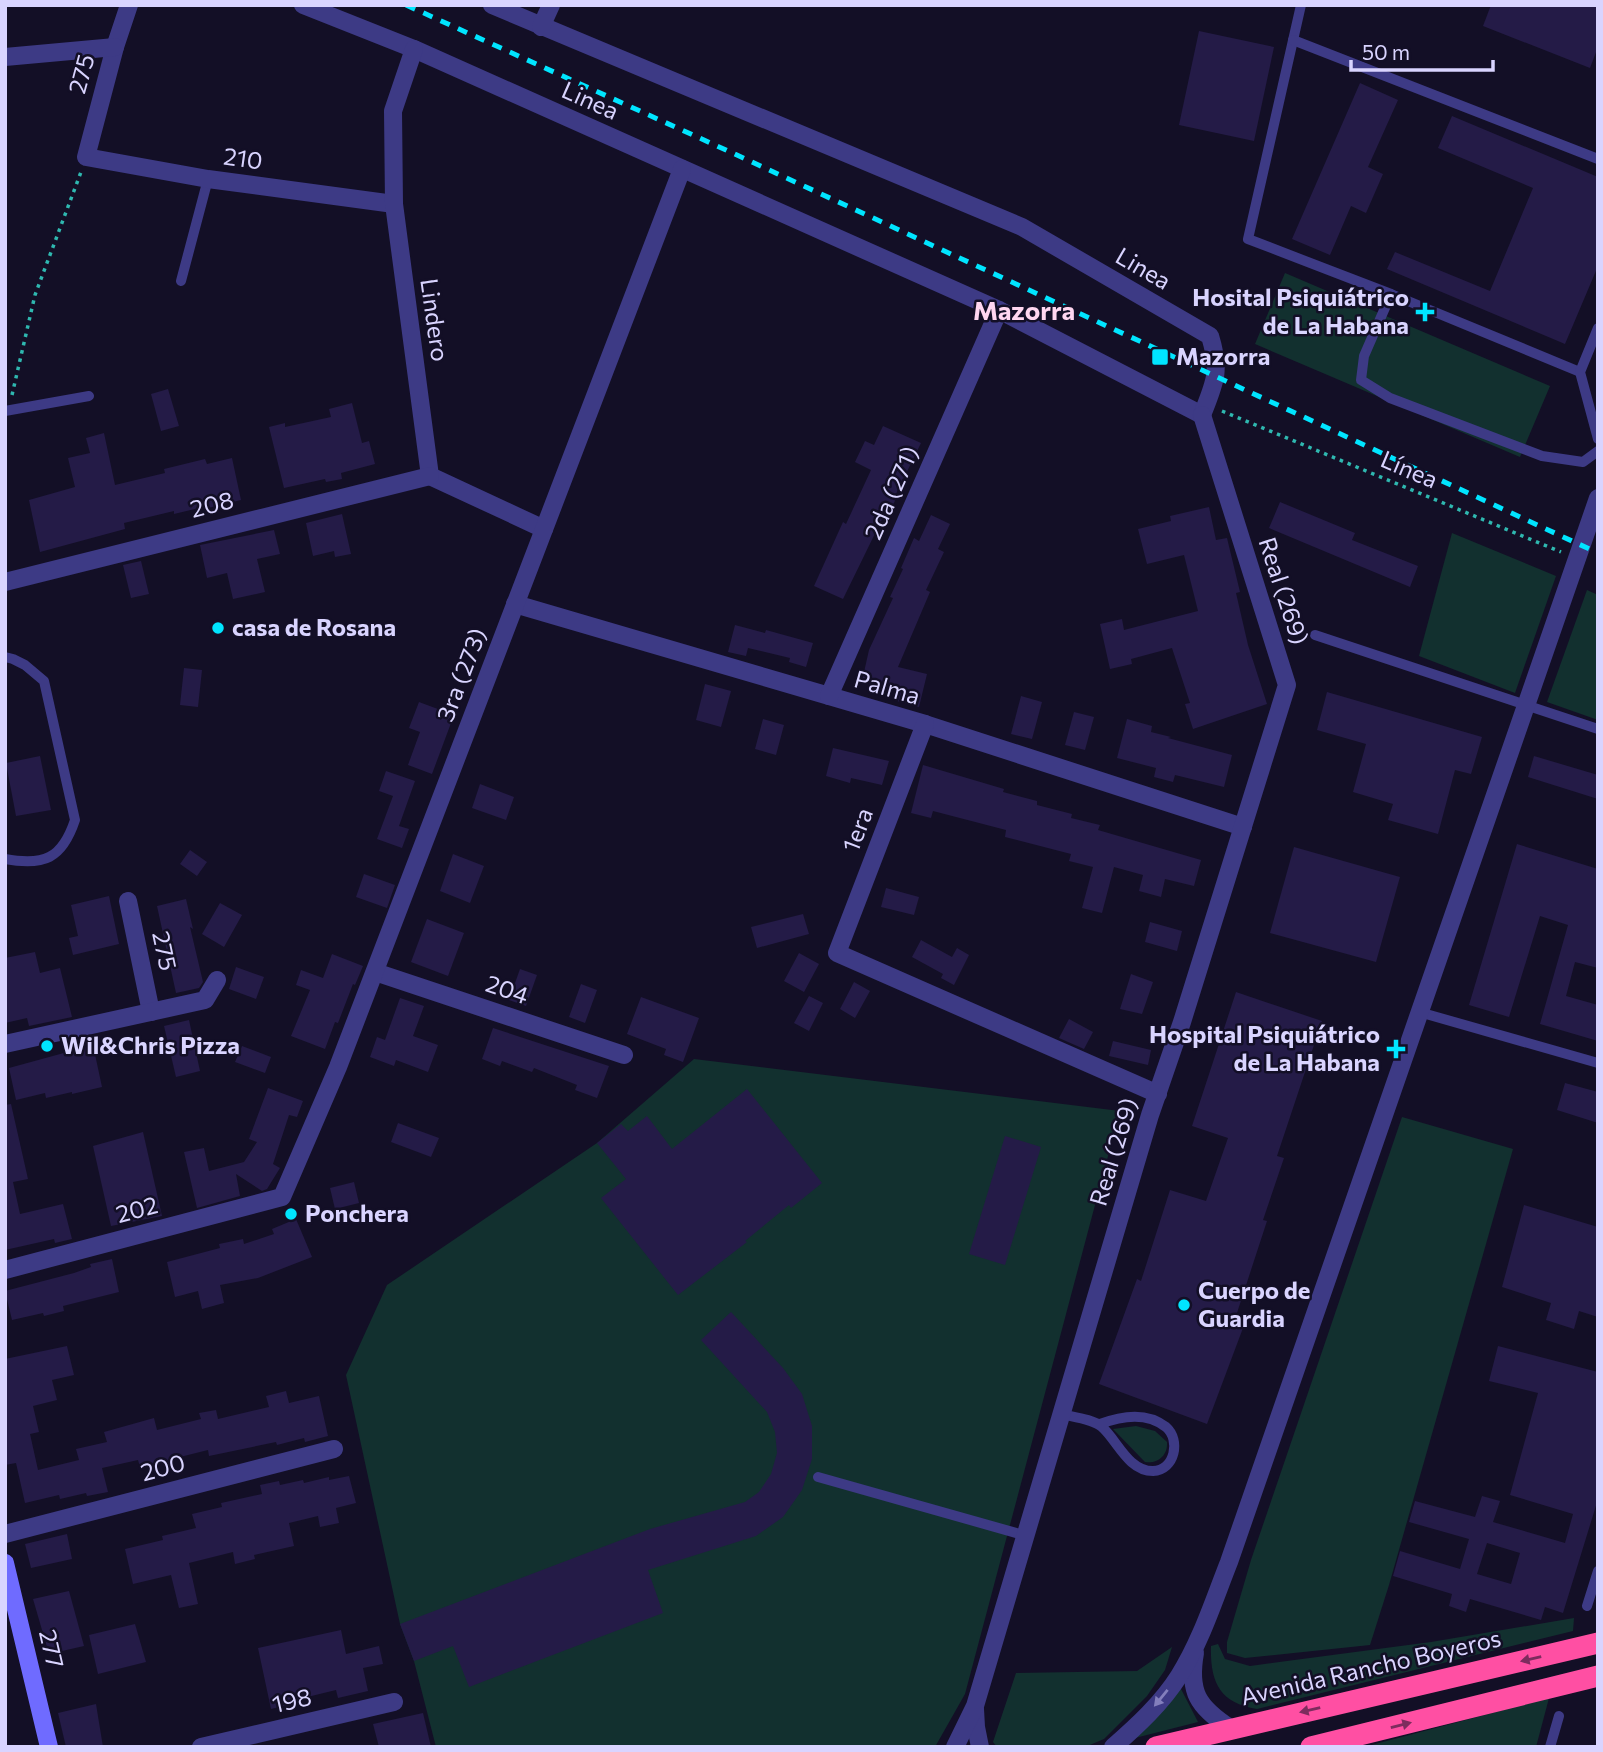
<svg xmlns="http://www.w3.org/2000/svg" width="1603" height="1752" font-family="Commissioner,sans-serif">
<style>
.green{fill:#12302f}
.building{fill:#241b47;fill-rule:evenodd}
.lines{fill:none;stroke-linecap:round;stroke-linejoin:round}
.path{stroke:#2fb8b0;stroke-width:3.5;stroke-dasharray:3.5 5;stroke-linecap:butt}
.lane{stroke:#3d3a85;stroke-width:10}
.street{stroke:#3d3a85;stroke-width:18}
.secondary{stroke:#6f6bff;stroke-width:18}
.highway{stroke:#ff4fa3;stroke-width:21}
.rail{stroke:#00e5ff;stroke-width:5;stroke-dasharray:10 9;stroke-linecap:butt}
.oneway{fill:#7d2c5e}
.oneway2{fill:#837fbc}
.poi-dot{fill:#00e5ff;stroke:#130f26;stroke-width:2.5}
.labels{text-anchor:middle;stroke-width:5;stroke-linejoin:round;paint-order:stroke}
.street-label{font-size:24px;fill:#d9d4ff;stroke:#130f26}
.poi-label{font-size:24px;font-weight:bold;fill:#d9d4ff;stroke:#130f26;text-anchor:start}
.neighbourhood-label{font-size:26px;font-weight:bold;fill:#ffd6f0;stroke:#130f26}
</style>
<rect width="100%" height="100%" fill="#130f26"/>
<g class="green">
<polygon points="1285,273 1550,386 1520,457 1255,344"/>
<polygon points="1452,533 1556,576 1515,693 1419,656"/>
<polygon points="1587,590 1598,595 1598,720 1547,702"/>
<polygon points="694,1059 1120,1111 965,1694 935,1747 436,1747 414,1661 400,1624 346,1375 387,1285 597,1143"/>
<polygon points="1402,1117 1513,1149 1389,1585 1370,1645 1245,1658 1227,1653 1227,1642 1251,1560"/>
<path d="M1136,1426l19,5 12,11c1,13 -9,22 -22,20l-32,-33z"/>
<path d="M1574,1618l-1,13 -316,78c-38,-6 -47,-28 -46,-63l7,-2 7,15 25,7 181,-24z"/>
<polygon points="1172,1647 1165,1670 1147,1696 1104,1739 1085,1747 997,1747 993,1742 1016,1673 1137,1671"/>
<polygon points="1181,1689 1198,1722 1135,1738"/>
<polygon points="1549,1698 1536,1747 1364,1747"/>
</g>
<g class="building">
<polygon points="1491,5 1598,5 1598,47 1590,68 1483,26"/>
<polygon points="1199,31 1274,47 1254,141 1179,125"/>
<polygon points="1360,83 1398,100 1368,167 1383,174 1366,213 1351,206 1330,255 1292,239"/>
<polygon points="1452,116 1598,177 1598,266 1565,344 1387,269 1395,252 1490,291 1533,188 1438,148"/>
<polygon points="168,389 179,426 161,431 151,394"/>
<polygon points="352,403 362,443 369,441 375,464 341,473 342,479 326,482 325,479 284,488 269,427 285,423 285,427 331,417 329,409"/>
<polygon points="883,426 921,443 894,498 896,498 890,513 886,511 843,599 814,586 843,522 846,524 871,470 855,462 865,441 874,445"/>
<polygon points="104,433 115,485 165,473 164,469 205,459 207,464 232,458 241,500 200,510 199,508 174,514 174,511 124,523 125,529 40,552 29,500 75,487 68,458 90,453 86,438"/>
<polygon points="1280,502 1355,533 1352,540 1418,566 1410,587 1269,528"/>
<polygon points="1209,507 1216,540 1227,538 1240,592 1236,593 1248,645 1267,704 1193,729 1185,704 1190,703 1172,648 1131,659 1132,664 1110,669 1100,624 1122,619 1124,630 1198,611 1184,555 1147,564 1138,529 1171,521 1170,516"/>
<polygon points="342,514 351,554 335,557 334,551 313,556 306,523"/>
<polygon points="931,515 950,524 938,549 944,552 926,590 930,592 898,667 927,674 919,707 897,701 900,691 862,681 869,650 893,598 890,597 903,569 901,568 914,538 919,541"/>
<polygon points="274,530 280,554 257,559 265,592 233,599 227,573 207,578 200,545"/>
<polygon points="141,561 149,594 131,598 123,565"/>
<polygon points="735,625 765,633 766,630 813,643 806,667 789,662 790,658 748,648 746,656 728,652"/>
<polygon points="184,668 202,670 198,707 180,705"/>
<polygon points="705,684 731,691 721,727 696,720"/>
<polygon points="1327,692 1482,737 1471,774 1455,770 1438,834 1388,820 1393,804 1353,792 1366,744 1317,730"/>
<polygon points="1021,696 1042,702 1032,739 1011,734"/>
<polygon points="419,702 454,715 432,774 408,765 420,732 409,728"/>
<polygon points="1074,712 1094,717 1085,750 1065,745"/>
<polygon points="763,719 784,725 776,755 755,749"/>
<polygon points="1127,719 1152,726 1151,732 1171,737 1168,738 1232,755 1224,787 1175,775 1173,782 1154,777 1156,768 1117,758"/>
<polygon points="833,748 889,761 882,785 851,778 850,783 826,776"/>
<polygon points="40,756 51,810 16,816 6,763"/>
<polygon points="1534,756 1598,775 1598,799 1528,777"/>
<polygon points="923,765 1004,789 1003,792 1037,801 1037,805 1072,814 1071,818 1100,825 1098,830 1201,860 1194,886 1165,879 1161,897 1139,891 1143,875 1114,867 1102,913 1082,908 1093,867 1069,861 1071,854 1005,837 1006,830 933,811 931,818 911,813"/>
<polygon points="386,771 415,781 399,826 409,829 402,848 377,839 393,796 379,791"/>
<polygon points="480,784 514,797 506,820 472,808"/>
<polygon points="1517,844 1598,869 1598,968 1575,962 1566,996 1598,1005 1598,1041 1540,1024 1568,925 1540,916 1509,1017 1469,1005"/>
<polygon points="1294,847 1400,877 1376,962 1270,933"/>
<polygon points="190,850 207,862 197,876 180,864"/>
<polygon points="453,854 484,866 470,903 440,891"/>
<polygon points="364,874 395,885 387,908 356,897"/>
<polygon points="886,888 919,897 914,915 881,907"/>
<polygon points="109,896 119,944 73,955 69,938 78,936 71,905"/>
<polygon points="186,899 193,929 190,927 203,982 199,988 176,993 157,906"/>
<polygon points="220,903 242,915 224,947 202,934"/>
<polygon points="803,914 809,934 757,948 751,927"/>
<polygon points="427,919 464,933 448,976 411,962"/>
<polygon points="1150,922 1182,931 1177,951 1145,942"/>
<polygon points="921,940 952,957 957,948 969,955 954,985 941,978 943,974 912,957"/>
<polygon points="35,952 40,973 60,968 72,1017 29,1026 27,1018 5,1023 5,958"/>
<polygon points="799,953 819,964 804,992 784,981"/>
<polygon points="332,954 363,966 355,985 353,984 338,1023 335,1022 325,1049 291,1036 310,990 296,985 301,970 323,978"/>
<polygon points="236,967 264,977 256,999 229,989"/>
<polygon points="520,969 537,975 526,1006 509,1000"/>
<polygon points="1131,974 1153,982 1142,1014 1120,1009"/>
<polygon points="854,982 870,991 855,1018 840,1009"/>
<polygon points="581,984 597,990 585,1023 569,1017"/>
<polygon points="1236,992 1322,1021 1277,1156 1284,1158 1263,1220 1267,1221 1236,1316 1246,1320 1207,1424 1099,1384 1137,1279 1141,1281 1170,1190 1206,1201 1228,1138 1192,1126"/>
<polygon points="809,996 823,1003 809,1031 794,1023"/>
<polygon points="641,997 699,1018 683,1062 664,1055 666,1049 627,1034"/>
<polygon points="400,998 424,1006 413,1036 438,1045 428,1072 396,1060 394,1066 370,1057 377,1037 385,1040"/>
<polygon points="1069,1019 1093,1032 1084,1049 1059,1038"/>
<polygon points="189,1020 200,1071 176,1077 164,1026"/>
<polygon points="493,1028 609,1066 597,1098 575,1090 577,1085 534,1068 532,1072 502,1061 500,1066 482,1059"/>
<polygon points="1113,1041 1151,1050 1148,1065 1109,1056"/>
<polygon points="93,1045 102,1087 72,1094 72,1092 46,1098 45,1093 16,1100 9,1068"/>
<polygon points="242,1046 271,1057 265,1073 235,1062"/>
<polygon points="1565,1083 1598,1092 1598,1123 1557,1110"/>
<polygon points="268,1088 303,1101 297,1117 289,1115 273,1164 280,1168 267,1189 262,1191 236,1174 240,1196 197,1208 184,1152 204,1148 209,1171 244,1162 257,1142 249,1139"/>
<polygon points="747,1089 822,1183 791,1208 789,1205 745,1241 747,1242 678,1295 601,1198 626,1179 597,1143 621,1124 628,1131 647,1116 672,1149"/>
<polygon points="11,1104 28,1179 13,1182 20,1214 63,1204 72,1239 55,1243 54,1239 5,1250 5,1105"/>
<polygon points="398,1123 439,1138 431,1157 391,1142"/>
<polygon points="143,1132 162,1216 111,1226 93,1146"/>
<polygon points="1005,1136 1041,1147 1005,1265 969,1254"/>
<polygon points="354,1182 359,1203 335,1209 330,1188"/>
<polygon points="1524,1205 1598,1227 1598,1317 1579,1311 1574,1329 1546,1320 1551,1303 1502,1287"/>
<polygon points="296,1219 312,1257 258,1278 220,1285 224,1303 202,1309 198,1291 175,1297 167,1262 220,1248 219,1244 243,1239 244,1244 274,1234 272,1229"/>
<polygon points="112,1259 119,1292 63,1306 64,1311 44,1316 43,1313 12,1320 5,1291 74,1273 91,1267 90,1264"/>
<polygon points="731,1312 783,1368 802,1394 812,1426 812,1459 802,1490 783,1517 756,1536 648,1570 663,1613 469,1687 453,1646 414,1661 400,1624 650,1529 745,1502 759,1492 771,1474 777,1453 775,1432 767,1412 701,1340"/>
<polygon points="67,1346 74,1375 52,1380 57,1400 33,1406 39,1432 30,1434 38,1470 79,1460 76,1449 107,1442 104,1432 154,1418 157,1430 201,1419 199,1413 216,1410 218,1419 269,1407 266,1396 286,1391 289,1403 319,1396 328,1436 305,1442 304,1438 277,1445 276,1442 209,1456 208,1450 140,1467 138,1460 102,1468 108,1492 87,1496 86,1493 60,1499 59,1495 25,1503 16,1463 5,1465 5,1359"/>
<path d="M1498,1346l100,26v127l-35,114 -18,-6 -4,13 -71,-21 -4,13 -17,-6 3,-12 -59,-18 7,-25 60,18 9,-30 -60,-17 6,-21 60,16 7,-21 18,5 -7,21 72,21 8,-29 -63,-19 28,-102 -49,-12zM1487,1543l33,10 -9,31 -34,-10z"/>
<polygon points="349,1476 356,1503 336,1508 339,1523 320,1527 318,1516 289,1523 294,1546 254,1555 255,1559 235,1564 233,1552 189,1563 198,1604 179,1608 171,1575 133,1584 125,1549 163,1540 162,1536 196,1528 192,1514 222,1507 221,1503 262,1494 260,1485 279,1481 280,1485 303,1480 304,1483 329,1477 329,1480"/>
<polygon points="67,1534 72,1559 31,1568 25,1544"/>
<polygon points="69,1591 84,1646 49,1654 33,1599"/>
<polygon points="135,1624 146,1662 98,1674 89,1635"/>
<polygon points="341,1630 346,1654 379,1646 383,1664 363,1668 368,1691 338,1698 336,1690 291,1701 292,1704 271,1709 258,1648"/>
<polygon points="96,1704 103,1747 66,1747 58,1713"/>
<polygon points="423,1713 431,1747 379,1747 373,1724"/>
</g>
<g class="lines">
<g class="path">
<polyline points="12,395 35,295 81,172"/>
<polyline points="1222,411 1561,552"/>
</g>
<g class="lane">
<polyline points="1301,5 1248,239 1391,294 1580,372"/>
<polyline points="1293,40 1598,159"/>
<polyline points="181,281 208,179"/>
<polyline points="1391,294 1364,356 1361,380 1390,398 1542,456 1583,462 1598,451"/>
<polyline points="1598,328 1580,372 1598,439"/>
<polyline points="5,411 89,396"/>
<polyline points="1315,635 1598,729"/>
<path d="M5,657l8,2 12,6 19,16 31,139c-13,39 -31,46 -70,39"/>
<polyline points="1419,1012 1598,1063"/>
<path d="M1061,1414c12,3 32,5 41,13 15,13 26,44 51,44 22,-1 28,-31 13,-44 -20,-16 -45,-11 -66,-3"/>
<polyline points="818,1477 1027,1536"/>
<polyline points="1587,1606 1598,1571"/>
<polyline points="1550,1747 1559,1716"/>
</g>
<g class="street">
<polyline points="129,5 115,47 86,157 208,179 394,204"/>
<polyline points="303,5 414,49 999,310 1202,415"/>
<path d="M492,5l530,222 188,109c11,36 5,46 -8,79"/>
<polyline points="541,27 551,5"/>
<polyline points="414,49 393,111 394,204 430,476 544,529"/>
<polyline points="5,57 115,47"/>
<polyline points="5,582 430,476"/>
<polyline points="515,604 925,724 1243,827"/>
<polyline points="829,696 999,310"/>
<polyline points="925,724 837,953 1158,1094"/>
<polyline points="128,901 151,1012"/>
<polyline points="375,972 624,1055"/>
<polyline points="5,1044 205,1000 217,980"/>
<polyline points="5,1270 282,1197 338,1067 682,169"/>
<polyline points="5,1534 334,1449"/>
<path d="M1195,1653c-7,39 3,54 35,75"/>
<polyline points="975,1709 976,1727 980,1747"/>
<polyline points="201,1747 394,1702"/>
<polyline points="955,1747 975,1706 1150,1115 1182,1022 1287,685 1202,415"/>
<path d="M1113,1747c24,-21 49,-44 66,-71 22,-35 35,-76 50,-114l369,-1064"/>
</g>
<polyline class="secondary" points="5,1563 49,1747"/>
<g class="highway">
<polyline points="1156,1747 1598,1643"/>
<polyline points="1311,1747 1598,1676"/>
</g>
<polyline class="rail" points="406,5 726,150 1598,553"/>
</g>
<defs><path id="oneway-solid" d="M-6-.8H1V-3.2L6.5 0L1 3.2V.8H-6Z" transform="scale(1.75)"/></defs>
<g class="oneway">
<use href="#oneway-solid" transform="translate(1531 1659) rotate(167)"/>
<use href="#oneway-solid" transform="translate(1310 1710) rotate(167)"/>
<use href="#oneway-solid" transform="translate(1401 1725) rotate(-14)"/>
</g>
<use class="oneway2" href="#oneway-solid" transform="translate(1161 1698) rotate(129)"/>
<g class="poi-dot">
<path d="M1421.5 301.5h7v7h7v7h-7v7h-7v-7h-7v-7h7z"/>
<rect x="1151" y="348" width="18" height="18" rx="3.5"/>
<circle cx="218" cy="628" r="7"/>
<circle cx="47" cy="1046" r="7"/>
<path d="M1392.5 1038.5h7v7h7v7h-7v7h-7v-7h-7v-7h7z"/>
<circle cx="291" cy="1214" r="7"/>
<circle cx="1184" cy="1305" r="7"/>
</g>
<g class="labels">
<g class="street-label">
<text transform="translate(82 74) rotate(-75)" y="8">275</text>
<text transform="translate(590 101) rotate(24)" y="8">Linea</text>
<text transform="translate(243 159) rotate(8)" y="8">210</text>
<text transform="translate(1143 269) rotate(30)" y="8">Linea</text>
<text transform="translate(434 320) rotate(82)" y="8">Lindero</text>
<text transform="translate(1409 470) rotate(23)" y="8">Línea</text>
<text transform="translate(892 493) rotate(-66)" y="8">2da (271)</text>
<text transform="translate(212 505) rotate(-14)" y="8">208</text>
<text transform="translate(1283 591) rotate(72)" y="8">Real (269)</text>
<text transform="translate(462 675) rotate(-69)" y="8">3ra (273)</text>
<text transform="translate(887 688) rotate(16)" y="8">Palma</text>
<text transform="translate(858 830) rotate(-69)" y="8">1era</text>
<text transform="translate(164 951) rotate(78)" y="8">275</text>
<text transform="translate(507 990) rotate(19)" y="8">204</text>
<text transform="translate(1114 1152) rotate(-73)" y="8">Real (269)</text>
<text transform="translate(137 1210) rotate(-15)" y="8">202</text>
<text transform="translate(163 1468) rotate(-15)" y="8">200</text>
<text transform="translate(51 1649) rotate(77)" y="8">277</text>
<text transform="translate(1371 1668) rotate(-13)" y="8">Avenida Rancho Boyeros</text>
<text transform="translate(292 1701) rotate(-13)" y="8">198</text>
</g>
<g class="poi-label">
<text x="1409" y="306" text-anchor="end">Hosital Psiquiátrico<tspan x="1409" dy="28">de La Habana</tspan></text>
<text x="1176" y="365">Mazorra</text>
<text x="232" y="636">casa de Rosana</text>
<text x="1380" y="1043" text-anchor="end">Hospital Psiquiátrico<tspan x="1380" dy="28">de La Habana</tspan></text>
<text x="61" y="1054">Wil&amp;Chris Pizza</text>
<text x="305" y="1222">Ponchera</text>
<text x="1198" y="1299">Cuerpo de<tspan x="1198" dy="28">Guardia</tspan></text>
</g>
<g class="neighbourhood-label">
<text x="1024" y="320">Mazorra</text>
</g>
</g>
<rect width="1603" height="1752" fill="none" stroke="#d9d4ff" stroke-width="14"/>
<path d="M1351 60v10h142v-10" fill="none" stroke="#d9d4ff" stroke-width="3.5"/>
<text x="1362" y="60" font-size="21" fill="#d9d4ff" stroke="#130f26" stroke-width="5" paint-order="stroke">50 m</text>
</svg>
